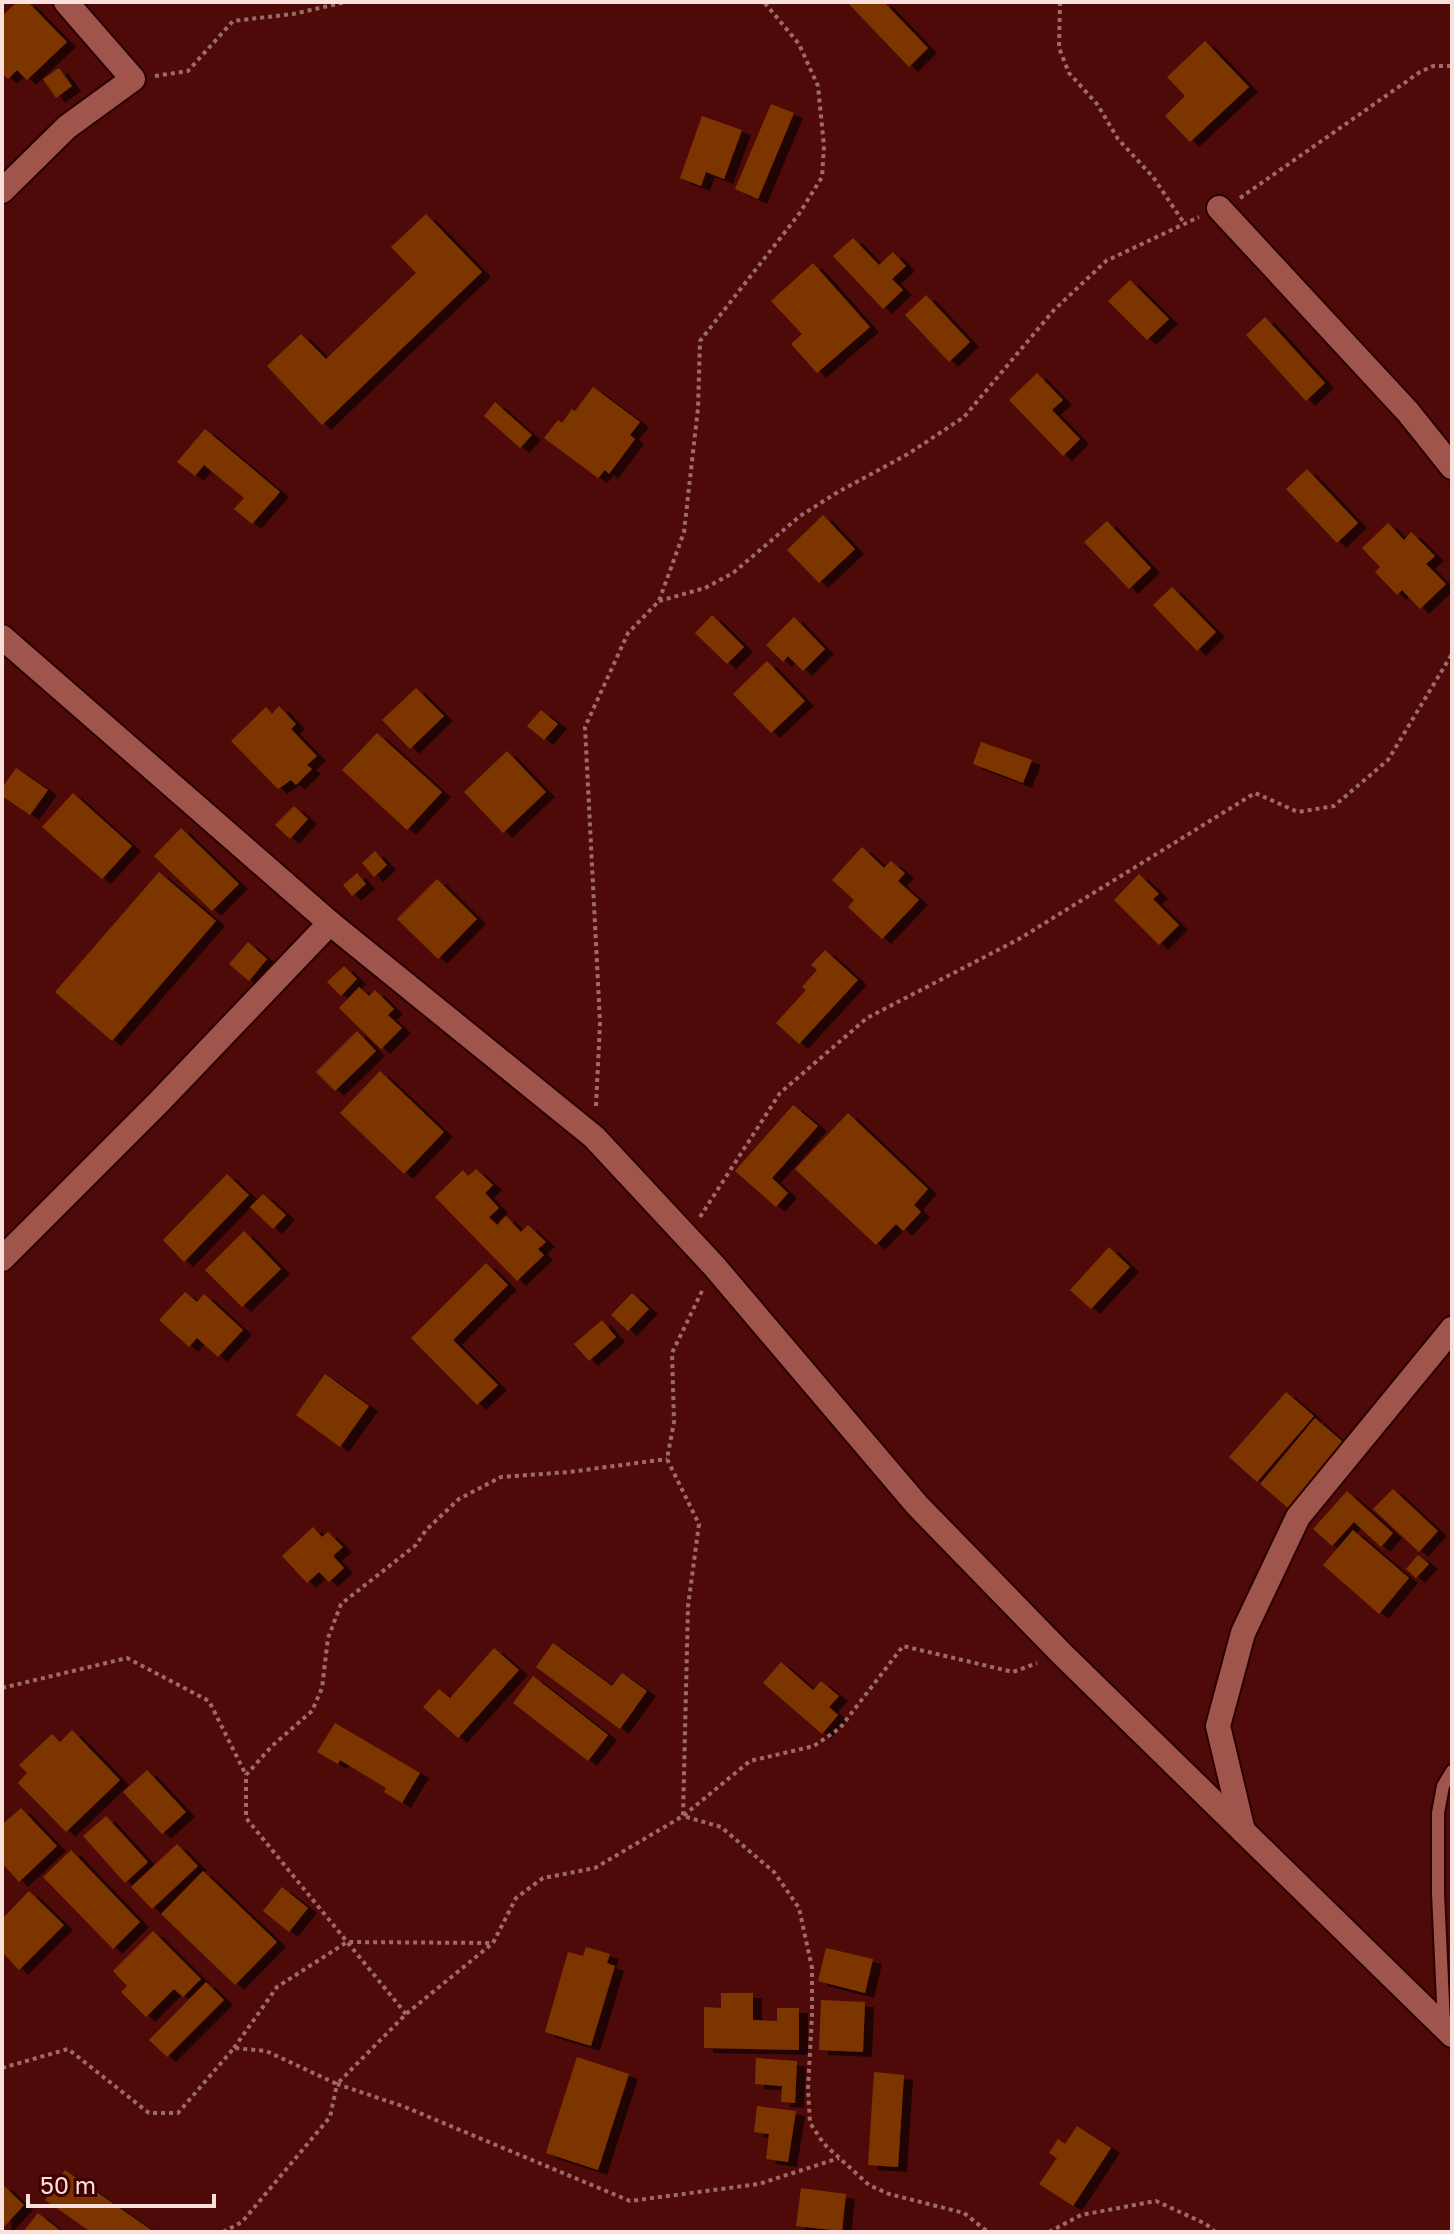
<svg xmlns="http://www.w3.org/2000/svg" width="1454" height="2234" font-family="'Golos Text',sans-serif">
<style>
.building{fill:#7d3604;filter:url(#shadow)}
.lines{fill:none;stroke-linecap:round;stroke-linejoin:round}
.service-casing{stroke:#2b0000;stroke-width:16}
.minor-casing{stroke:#2b0000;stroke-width:28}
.path{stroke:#9c6b68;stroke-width:4;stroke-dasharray:4 4;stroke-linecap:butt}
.service{stroke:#9f554c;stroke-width:12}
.minor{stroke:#9f554c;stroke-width:24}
</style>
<defs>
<filter id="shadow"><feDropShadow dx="9" dy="5" stdDeviation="0" flood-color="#0009"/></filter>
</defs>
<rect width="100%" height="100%" fill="#4e0a08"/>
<g class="building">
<polygon points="17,2 28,2 67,42 27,80 17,70 8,79 2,73 2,16"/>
<polygon points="847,2 884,2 928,48 909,67"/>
<polygon points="1205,41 1249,87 1190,142 1165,116 1185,96 1167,77"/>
<polygon points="59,68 72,86 56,98 43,79"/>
<polygon points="771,104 794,113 758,199 735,189"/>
<polygon points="702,116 742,130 724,179 706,172 701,186 680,178"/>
<polygon points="426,214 482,272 322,425 267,366 301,334 326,359 416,273 391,247"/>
<polygon points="853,238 879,265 893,252 906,266 892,279 903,290 883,309 833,256"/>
<polygon points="813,263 870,327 817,373 791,344 802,334 771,301"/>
<polygon points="1130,280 1169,319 1147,340 1108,301"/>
<polygon points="926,295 970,342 949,362 905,315"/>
<polygon points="1265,317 1325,383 1306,401 1246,335"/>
<polygon points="1037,373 1063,400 1052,410 1080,439 1063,456 1009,400"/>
<polygon points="593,387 640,422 630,435 635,439 609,474 605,470 598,478 544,438 558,420 562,423 572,409 575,411"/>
<polygon points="495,402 532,435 520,448 484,416"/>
<polygon points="205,429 280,492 252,524 234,509 244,498 204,465 195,476 177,462"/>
<polygon points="1307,469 1358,523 1337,543 1286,489"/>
<polygon points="823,515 855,549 819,583 787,550"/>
<polygon points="1107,521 1151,568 1129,589 1084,542"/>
<polygon points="1388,523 1404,540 1411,532 1435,556 1426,564 1446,584 1420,609 1402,590 1397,595 1375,572 1380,567 1362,548"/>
<polygon points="1172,587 1216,632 1197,651 1153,605"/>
<polygon points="712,615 744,647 727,664 695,633"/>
<polygon points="794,617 825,649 803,671 788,656 783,662 766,645"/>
<polygon points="767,661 805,701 771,733 733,694"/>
<polygon points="416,688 444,716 410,749 382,720"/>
<polygon points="279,706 296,724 291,729 317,756 307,765 312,769 296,785 291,780 278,789 231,741 266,707 272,714"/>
<polygon points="541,710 558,724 544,740 527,726"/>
<polygon points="377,733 442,792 407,830 342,770"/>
<polygon points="981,742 1032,760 1023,783 973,764"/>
<polygon points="507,751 546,792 503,833 464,792"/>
<polygon points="16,768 48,790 30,815 2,796 2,788"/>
<polygon points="73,793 132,846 102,879 42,827"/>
<polygon points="294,806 308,819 290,839 275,825"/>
<polygon points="181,828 239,884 212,911 154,856"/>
<polygon points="862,847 884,868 891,861 905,873 898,881 919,900 882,939 848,907 854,900 832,880"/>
<polygon points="375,851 387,865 374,877 362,863"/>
<polygon points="159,872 216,921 112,1041 55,992"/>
<polygon points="357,873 366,884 352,896 343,885"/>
<polygon points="1139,874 1159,894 1153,899 1179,925 1159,945 1114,900"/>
<polygon points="437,879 477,919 438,959 397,919"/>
<polygon points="248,942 267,959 249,981 229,964"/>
<polygon points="825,950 858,980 799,1044 776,1023 806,990 802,987 817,970 811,965"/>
<polygon points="344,966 357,979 341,996 327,982"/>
<polygon points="359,987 369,996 375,990 394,1009 388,1015 402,1028 381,1049 339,1008"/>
<polygon points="357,1031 376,1051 335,1091 316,1072"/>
<polygon points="380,1071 444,1132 404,1174 340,1113"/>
<polygon points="793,1105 818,1126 772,1178 788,1193 776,1207 735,1171"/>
<polygon points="848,1113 928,1189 914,1205 921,1212 903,1231 896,1224 876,1245 795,1169"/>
<polygon points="476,1169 493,1185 485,1193 499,1208 489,1217 497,1225 506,1216 521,1232 528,1225 546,1242 538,1249 544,1255 517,1281 435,1197 463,1170 468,1176"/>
<polygon points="227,1174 249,1195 184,1262 163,1240"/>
<polygon points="263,1194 286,1215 273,1229 250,1207"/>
<polygon points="244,1231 281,1269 242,1307 205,1270"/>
<polygon points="1109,1247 1130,1267 1091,1309 1070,1290"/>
<polygon points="486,1263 508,1285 453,1340 498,1385 477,1405 411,1338"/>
<polygon points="185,1292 197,1302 204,1294 243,1330 218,1357 197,1338 189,1347 159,1320"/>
<polygon points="632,1293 649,1309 628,1331 611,1315"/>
<polygon points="602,1320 616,1337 589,1361 574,1344"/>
<polygon points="325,1374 369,1406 340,1447 296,1415"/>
<polygon points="1286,1392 1314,1416 1257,1482 1229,1457"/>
<polygon points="1315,1418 1343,1442 1288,1508 1260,1484"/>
<polygon points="1393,1489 1438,1531 1419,1552 1373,1509"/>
<polygon points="1347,1491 1393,1533 1381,1547 1354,1522 1332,1546 1313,1529"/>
<polygon points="313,1527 322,1537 328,1532 343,1547 333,1556 344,1568 329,1582 319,1572 307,1583 282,1556"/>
<polygon points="1353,1530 1409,1578 1379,1614 1323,1565"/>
<polygon points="1418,1555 1429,1564 1416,1578 1406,1569"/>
<polygon points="553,1643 612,1686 622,1673 647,1691 620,1729 536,1667"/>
<polygon points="494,1648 519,1670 458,1738 423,1707 439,1689 450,1698"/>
<polygon points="781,1662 813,1690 821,1681 839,1696 829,1707 838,1715 822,1734 763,1683"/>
<polygon points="533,1676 608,1735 588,1761 513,1703"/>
<polygon points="335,1723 420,1773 402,1803 384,1792 386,1788 340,1760 338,1764 317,1752"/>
<polygon points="72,1730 120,1780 66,1832 18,1783 27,1773 19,1765 52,1734 60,1742"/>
<polygon points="147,1770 186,1812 162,1834 123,1792"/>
<polygon points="21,1808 57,1846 19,1882 2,1863 2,1821 4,1823"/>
<polygon points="106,1816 148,1862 125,1883 83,1836"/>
<polygon points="177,1844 198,1866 152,1909 131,1887"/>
<polygon points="71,1850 140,1922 113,1949 43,1877"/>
<polygon points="203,1871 277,1942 235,1985 161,1914"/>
<polygon points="282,1887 308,1908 289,1932 263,1911"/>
<polygon points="29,1891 64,1925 19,1970 2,1952 2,1919"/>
<polygon points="153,1931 201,1979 183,1997 174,1989 146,2017 121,1992 127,1986 113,1971"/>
<polygon points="586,1947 610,1954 607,1963 615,1966 591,2046 545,2032 568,1952 583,1956"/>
<polygon points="826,1948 873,1959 865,1993 818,1981"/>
<polygon points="206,1982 224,2000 167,2057 149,2040"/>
<polygon points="721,1993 753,1993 753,2020 777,2021 777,2008 799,2008 799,2050 704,2048 704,2007 721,2008"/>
<polygon points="821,2000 865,2002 863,2052 819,2050"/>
<polygon points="577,2057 629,2074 598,2170 546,2153"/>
<polygon points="756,2058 797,2061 795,2103 781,2102 782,2086 755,2084"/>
<polygon points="874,2072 904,2075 898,2167 868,2165"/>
<polygon points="757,2106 796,2111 788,2162 766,2159 769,2134 754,2132"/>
<polygon points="1077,2126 1111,2148 1073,2206 1039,2184 1057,2158 1049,2153 1058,2139 1065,2144"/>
<polygon points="65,2170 154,2232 91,2232 45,2200"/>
<polygon points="2,2184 24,2205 2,2229"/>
<polygon points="801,2188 846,2194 842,2231 796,2226"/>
<polygon points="38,2213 62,2232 23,2232"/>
</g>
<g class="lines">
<g class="service-casing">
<polyline id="service" points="1444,2024 1438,1893 1438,1813 1443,1786 1452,1771"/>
</g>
<g class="minor-casing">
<g id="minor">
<polyline points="2,191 67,127 133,79 66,2"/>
<polyline points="1219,208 1408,412 1452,467"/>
<polyline points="2,637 330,923 594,1137 714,1266 917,1505 1062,1654 1452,2035"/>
<polyline points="2,1259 159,1102 330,923"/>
<polyline points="1243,1831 1218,1726 1243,1633 1298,1517 1452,1329"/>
</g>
</g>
<g class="path">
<polyline points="1060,2 1059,48 1069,73 1097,104 1118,139 1153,177 1184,223"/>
<polyline points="155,76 188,71 233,21 293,14 346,2"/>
<polyline points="1240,198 1420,72 1433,66 1452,66"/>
<polyline points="659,601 705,588 733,573 800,516 838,492 908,454 964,417 1054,310 1106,261 1199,217"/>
<polyline points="596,1106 600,1023 585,727 628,633 659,601 684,532 698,408 700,341 799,214 822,177 824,146 818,86 799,44 764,2"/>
<polyline points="700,1217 780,1093 867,1018 1019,939 1255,793 1298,812 1334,806 1388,760 1452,654"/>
<polyline points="702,1291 672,1353 674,1422 667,1459 699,1524 688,1606 683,1816 721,1827 774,1872 799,1908 812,1968 812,2015 808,2088 810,2123 824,2144 869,2185 889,2194 964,2213 988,2232"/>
<polyline points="2,1688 127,1658 209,1701 246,1775"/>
<polyline points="406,2014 246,1818 246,1775 272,1746 312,1711 322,1688 328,1638 341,1604 416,1545 426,1530 459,1499 501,1477 569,1472 667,1459"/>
<polyline points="234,2048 277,1987 347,1942 490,1943"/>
<polyline points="2,2068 68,2049 149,2113 178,2113 234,2048 266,2051 337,2084 406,2014 493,1943 516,1898 543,1878 595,1868 683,1816 750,1761 814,1746 840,1728 903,1646 1013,1672 1037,1663"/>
<polyline points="223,2232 242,2222 330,2117 337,2084 405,2107 630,2201 759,2184 839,2158"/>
<polyline points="1049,2232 1081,2215 1156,2201 1206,2224 1215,2232"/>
</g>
<use href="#service" class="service"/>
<use href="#minor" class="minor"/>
</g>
<rect width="1454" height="2234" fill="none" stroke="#fae0dc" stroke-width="8"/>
<path d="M28 2194v12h186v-12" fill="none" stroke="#fae0dc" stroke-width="4"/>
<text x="40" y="2194" font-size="24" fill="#fae0dc" stroke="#420000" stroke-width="6" paint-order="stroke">50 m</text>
</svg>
